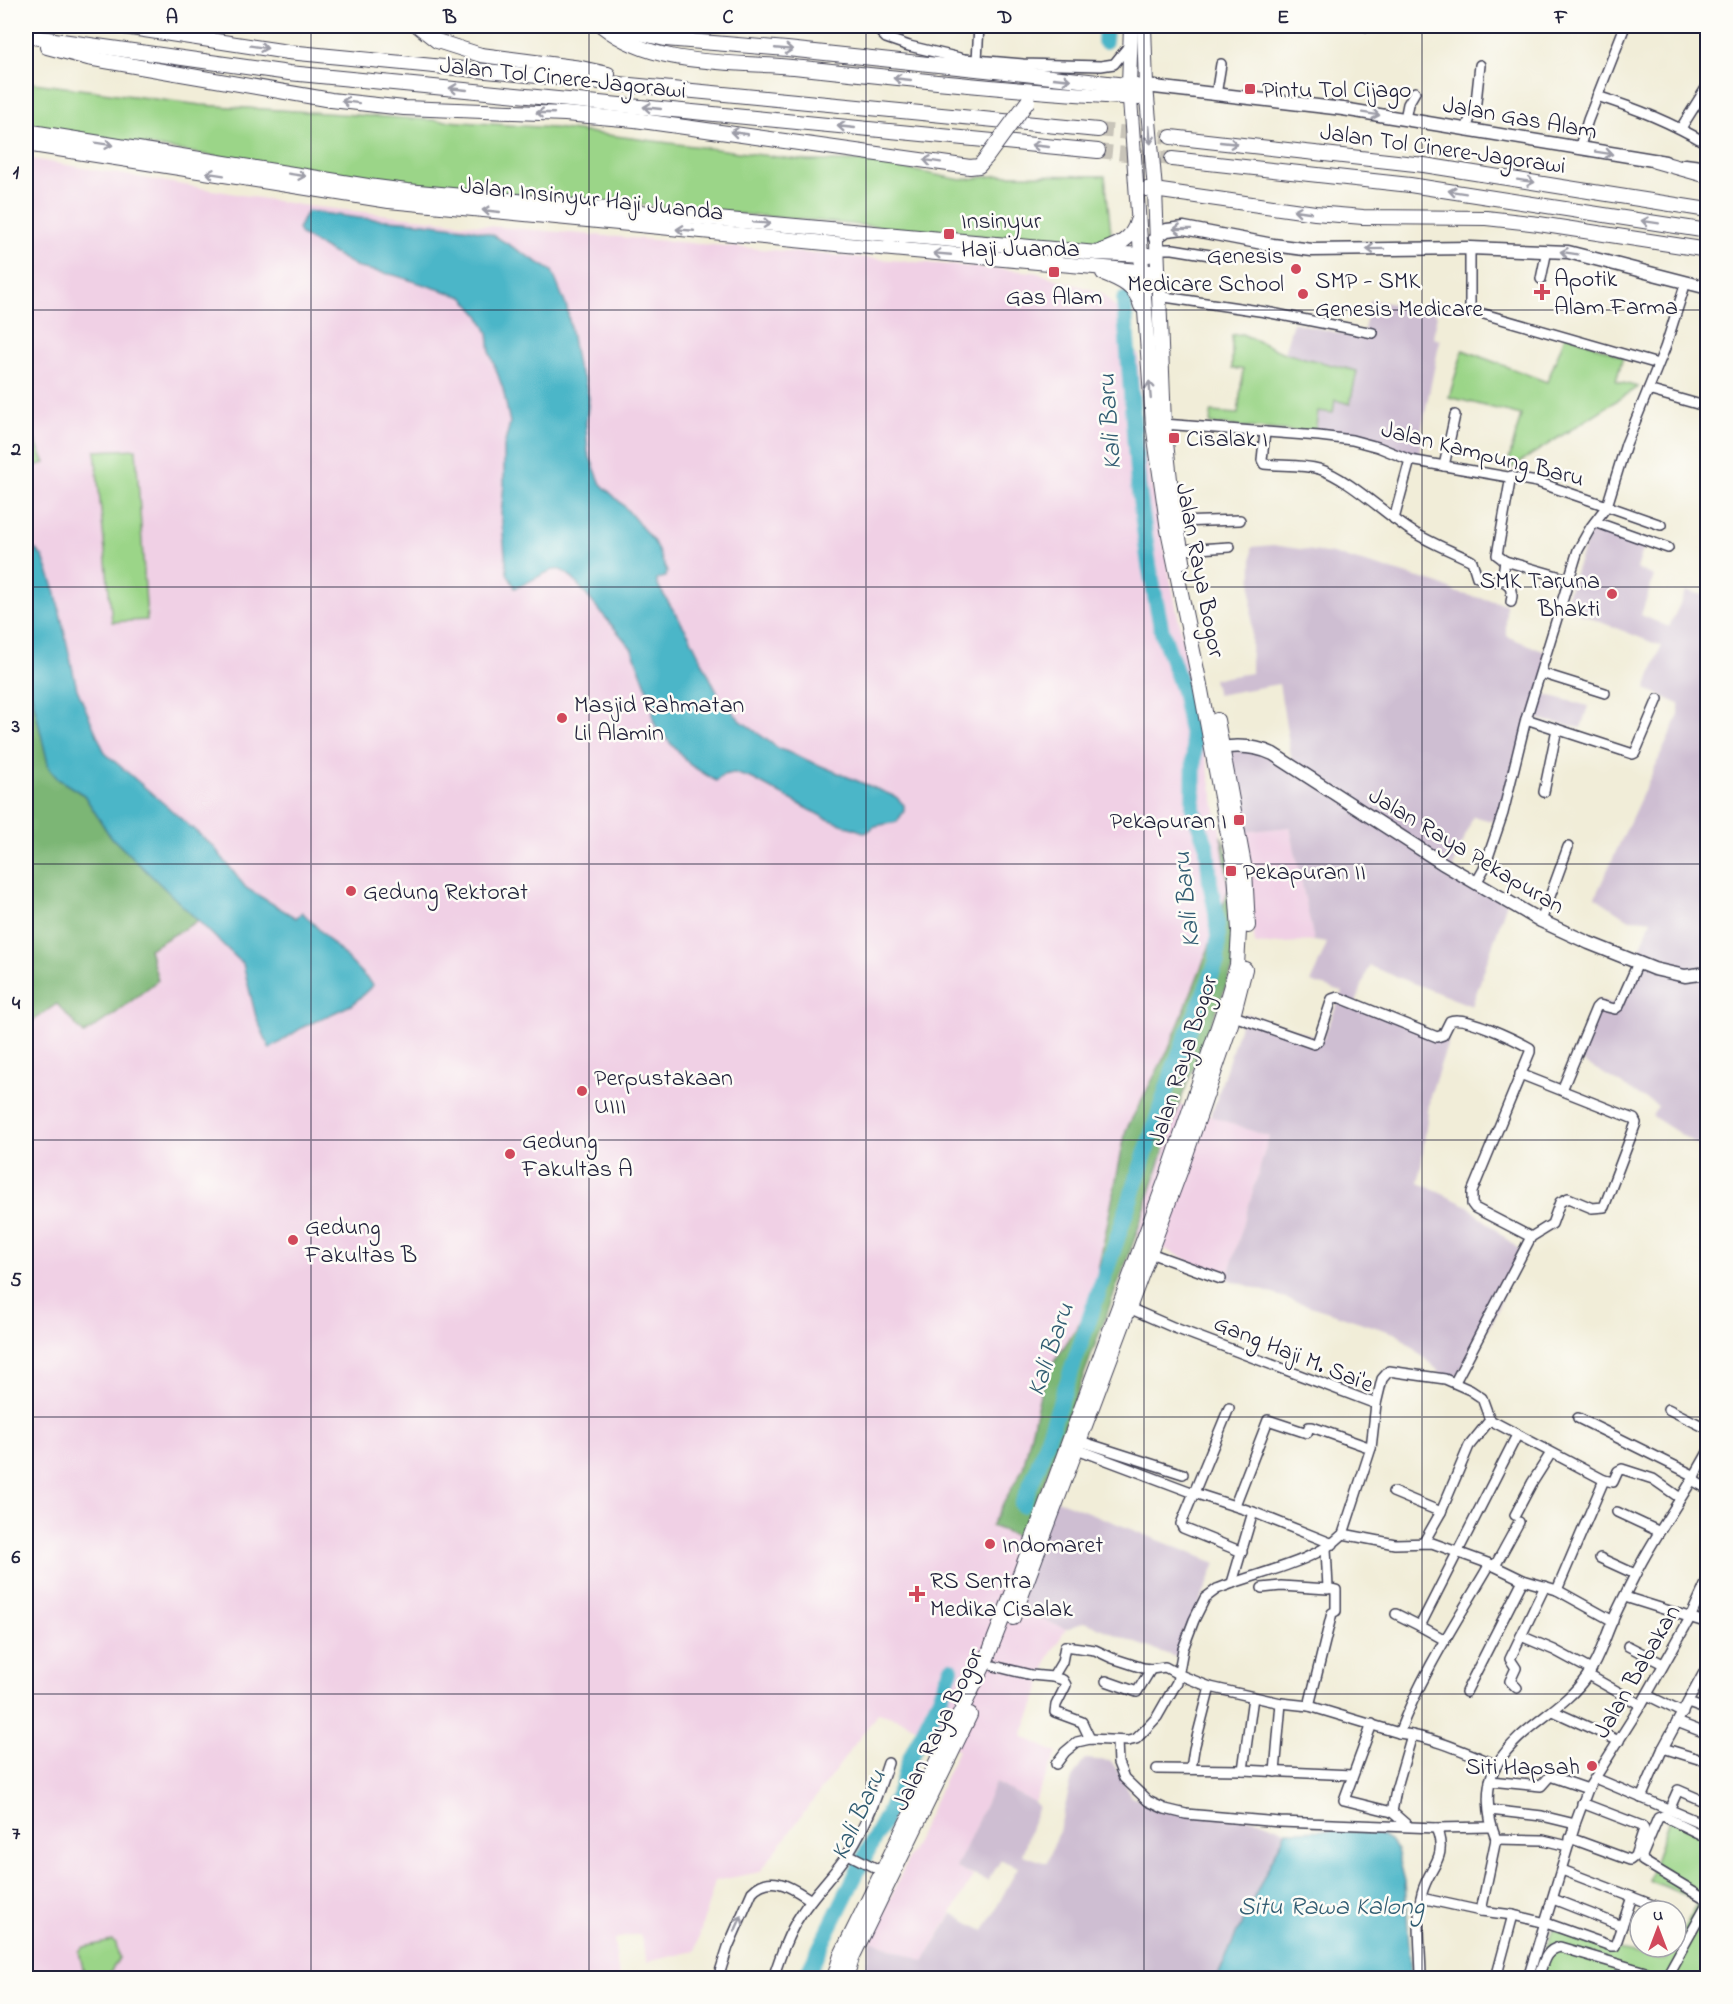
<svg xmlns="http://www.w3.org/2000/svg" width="1733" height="2004" font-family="'Indie Flower',sans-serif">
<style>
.built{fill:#f0d0e5}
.industrial{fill:#cebed2}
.green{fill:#9bd588;stroke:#5e7c62;stroke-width:1.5}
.forest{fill:#7cb674;stroke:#4f6c58;stroke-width:1.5}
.water{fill:#4bb6c8;stroke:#366c82;stroke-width:1.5}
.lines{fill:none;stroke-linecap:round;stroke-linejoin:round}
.river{stroke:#4bb6c8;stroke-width:16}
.highway-tunnel{stroke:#c8c4b9;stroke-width:14;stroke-dasharray:14 7;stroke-linecap:butt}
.minor-casing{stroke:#414053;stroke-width:12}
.major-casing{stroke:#414053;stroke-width:15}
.highway-casing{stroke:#414053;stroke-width:16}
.minor{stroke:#fff;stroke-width:9}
.major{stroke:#fff;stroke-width:12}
.highway{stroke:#fff;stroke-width:14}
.highway-bridge-casing{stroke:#414053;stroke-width:16;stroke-linecap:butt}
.highway-bridge{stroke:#fff;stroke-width:14}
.oneway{stroke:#9c9ca7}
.grid{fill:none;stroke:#22223b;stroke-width:1.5;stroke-opacity:0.55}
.poi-dot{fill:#d1495b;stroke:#fdfcf7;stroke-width:2}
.labels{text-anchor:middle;stroke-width:5;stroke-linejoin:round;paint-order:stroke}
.street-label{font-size:24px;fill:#22223b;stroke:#fdfcf7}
.poi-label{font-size:24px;fill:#22223b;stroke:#fdfcf7;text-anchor:start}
.water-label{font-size:26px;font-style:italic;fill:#325d73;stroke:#fdfcf7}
.neatline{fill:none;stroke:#22223b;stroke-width:2}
.grid-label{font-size:20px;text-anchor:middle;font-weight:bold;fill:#22223b}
</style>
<rect width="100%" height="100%" fill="#fdfcf7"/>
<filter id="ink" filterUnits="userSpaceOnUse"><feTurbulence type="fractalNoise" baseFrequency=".0167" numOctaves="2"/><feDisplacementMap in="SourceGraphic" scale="12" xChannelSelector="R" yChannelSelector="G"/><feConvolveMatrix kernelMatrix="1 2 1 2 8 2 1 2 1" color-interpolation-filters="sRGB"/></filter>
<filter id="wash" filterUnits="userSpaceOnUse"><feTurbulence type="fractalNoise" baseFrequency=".008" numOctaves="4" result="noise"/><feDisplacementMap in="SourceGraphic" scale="24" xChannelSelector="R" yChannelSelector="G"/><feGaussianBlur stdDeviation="1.35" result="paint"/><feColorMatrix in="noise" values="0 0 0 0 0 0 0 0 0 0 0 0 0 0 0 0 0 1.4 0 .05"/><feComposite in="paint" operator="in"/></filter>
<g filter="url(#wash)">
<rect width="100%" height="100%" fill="#f1edd8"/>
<g class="built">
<polygon points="26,158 300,205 487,226 1034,272 1102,293 1117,309 1121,353 1139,354 1141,429 1221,835 1229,888 1208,950 1170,1046 1126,1130 1091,1306 1044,1377 1023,1468 991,1526 1020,1537 999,1602 1066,1629 1048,1658 1037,1698 1022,1736 1057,1753 1034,1802 995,1783 956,1868 973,1876 924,1961 871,1940 958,1750 902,1720 878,1713 760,1872 715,1881 695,1951 647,1962 640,1934 614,1939 619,1978 26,1978 26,468 45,463 26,421"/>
<polygon points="1290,827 1314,941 1255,945 1243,832"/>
<polygon points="1179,1104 1269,1137 1227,1279 1136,1235"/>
</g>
<g class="industrial">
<polygon points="1370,300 1429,310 1437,314 1433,338 1440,340 1422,428 1419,460 1353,436 1315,433 1318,411 1284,353 1293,322 1362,339"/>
<polygon points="1592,525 1645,543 1637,569 1654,576 1641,615 1669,627 1686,591 1707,596 1707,1151 1652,1116 1658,1106 1579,1059 1598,1000 1620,1005 1651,920 1628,919 1595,897 1679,715 1679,704 1646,689 1661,646 1563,607"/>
<polygon points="1273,545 1333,554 1437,583 1458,593 1506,604 1506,636 1551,654 1540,693 1588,706 1581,728 1533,718 1502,824 1473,816 1451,873 1507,902 1472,1006 1369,966 1355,1006 1449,1039 1430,1096 1419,1183 1468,1206 1522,1252 1511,1274 1493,1321 1455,1379 1442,1374 1397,1334 1227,1279 1269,1137 1211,1116 1244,1013 1323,1039 1342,992 1311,982 1327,943 1314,941 1290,827 1243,832 1227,751 1253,750 1293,767 1279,684 1217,695 1213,679 1251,673 1252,547"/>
<polygon points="1040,1493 1216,1563 1178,1658 1131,1641 1085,1622 1066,1629 999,1602 1020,1537"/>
<polygon points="1085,1759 1111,1761 1123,1779 1131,1797 1160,1807 1259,1820 1286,1831 1235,1937 1217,1978 863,1978 871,1940 924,1961 952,1914 984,1931 1018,1867 1001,1860 988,1881 956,1868 995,1783 1034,1802 1038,1806 1022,1855 1047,1863 1059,1831 1072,1778"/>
</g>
<g class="green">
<polygon points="26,82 201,105 554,128 808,161 866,161 961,180 1001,175 1105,176 1112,243 1023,240 345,178 26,125"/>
<polygon points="1242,334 1284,353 1357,371 1350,404 1335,400 1333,413 1318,411 1315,433 1210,424 1211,412 1238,414 1243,369 1232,369 1232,335"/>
<polygon points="1566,334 1623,357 1616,381 1638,387 1506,471 1521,415 1449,397 1463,350 1547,382"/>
<polygon points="26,421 45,463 26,468"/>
<polygon points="136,449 147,620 112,622 95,451"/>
<polygon points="1672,1810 1707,1824 1707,1978 1536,1978 1554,1929 1618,1951 1665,1960 1673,1947 1676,1947 1676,1942 1699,1901 1649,1880"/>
<polygon points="112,1941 116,1944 119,1958 107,1978 85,1978 79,1951 84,1947"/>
</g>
<g class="forest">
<polygon points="26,670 49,768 58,779 84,795 110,836 199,920 149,949 158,980 116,1013 84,1034 57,1004 26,1025"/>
<polygon points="1221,835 1235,876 1233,968 1179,1104 1136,1235 1040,1493 1020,1537 991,1526 1023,1468 1044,1377 1091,1306 1126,1130 1170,1046 1208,950 1229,888"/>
</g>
<g class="water">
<path d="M307,211l52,7 57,4 55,7 22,6 59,36 15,37 10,58 8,15 4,17 -3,26 2,28 13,32 22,21 31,37 13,29 -1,6 -9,2v5l32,51 31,63 20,22 38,28 118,49 8,8v6l-7,11 -22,4 -9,7 -41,-15 -72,-39 -19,-6 -11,2 -7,6 -26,-16 -34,-38 -3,-8v-15l-21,-55 -60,-71c-3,-3 -8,-7 -12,-8 -10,-3 -33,15 -45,18l-8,-15 -6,-59 3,-30v-38l6,-23 -7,-34 -13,-36 -2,-20 -9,-18 -16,-18 -69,-22 -35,-7 -58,-33 -3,-6z"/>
<polygon points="27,547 36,550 43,557 55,590 77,689 105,753 214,847 246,888 296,918 302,912 373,985 353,1004 303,1027 270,1049 256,1017 243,964 110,836 84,795 58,779 49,768 26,670"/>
<polygon points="1337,1830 1370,1833 1383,1836 1390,1840 1397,1850 1405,1881 1411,1978 1217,1978 1235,1937 1286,1831"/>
</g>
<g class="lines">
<g class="river">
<polyline points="1105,41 1106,26"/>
<polyline points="1022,1505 1037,1469 1113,1251 1174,1067 1217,961 1218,936 1216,912 1210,883 1207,847 1193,809 1194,746 1183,691 1162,632 1149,565 1138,484 1124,300"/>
<polyline points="805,1978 867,1852 900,1790 910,1758 941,1695 951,1669"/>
</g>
</g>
</g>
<g filter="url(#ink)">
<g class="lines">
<g class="highway-tunnel">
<polyline points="1098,130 1171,137"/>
<polyline points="1098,151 1172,159"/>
</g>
<g class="minor-casing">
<g id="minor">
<polyline points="878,26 881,33 886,38 909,46 964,59 1023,64 1101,66 1114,64 1131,43"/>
<polyline points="1365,26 1370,27 1370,26"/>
<polyline points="977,60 979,26"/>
<polyline points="1216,95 1221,64"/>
<path d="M1597,96c41,13 73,26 111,48"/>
<polyline points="1405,119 1408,104 1415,92"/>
<polyline points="1681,128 1708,85"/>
<polyline points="1466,129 1476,102 1480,65"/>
<polyline points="1579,149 1588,120 1625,26"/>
<polyline points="1470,248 1470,310 1658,364"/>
<polyline points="1156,249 1173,249 1210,255"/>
<polyline points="1541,279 1547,250"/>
<polyline points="1158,296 1266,312 1373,333"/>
<polyline points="1648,390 1665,348 1686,282"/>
<polyline points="1164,424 1319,436 1352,440 1378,447 1410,460 1537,482 1607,506 1626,444 1648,390 1708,407"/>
<path d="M1265,432l-3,28 2,4c17,2 38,0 55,5 27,8 63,42 88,59 20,14 43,22 65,33l5,16 19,4 6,-1 3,-19"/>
<polyline points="1444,466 1455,415"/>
<polyline points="1511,476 1497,555 1505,561 1568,579"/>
<polyline points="1394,519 1410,460"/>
<polyline points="1176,522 1240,520"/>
<polyline points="1595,522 1668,548"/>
<polyline points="1181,550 1230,547"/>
<polyline points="1502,580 1510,586 1512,596 1511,602"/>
<polyline points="1541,673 1605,693"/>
<polyline points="1526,719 1633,754 1635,753 1658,699"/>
<polyline points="1544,792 1557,729"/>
<polyline points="1476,883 1484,869 1503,813 1526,719 1578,550 1591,527 1607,506 1661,525"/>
<polyline points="1541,921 1568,847"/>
<path d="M1228,1014l86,30 4,-3 14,-42 6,-2 99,40 6,-2 7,-14c13,-7 66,19 80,27v4l-58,140v12l3,4 56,29"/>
<polyline points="1562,1090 1596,1008 1599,1005 1615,1009 1619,1006 1638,963"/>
<polyline points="1150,1253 1221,1279"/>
<polyline points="1707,1312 1708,1312"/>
<polyline points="1455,1382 1531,1237 1552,1224 1560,1202 1568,1198 1592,1208 1604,1207 1636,1123 1634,1119 1520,1074"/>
<polyline points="1376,1404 1382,1379 1389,1371 1445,1379 1470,1390 1482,1398 1490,1420 1604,1480 1613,1482 1618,1471 1622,1469 1653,1479 1680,1498"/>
<polyline points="1229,1408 1181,1524 1183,1528 1242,1552"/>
<polyline points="1668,1409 1708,1429"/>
<polyline points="1578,1418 1695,1476"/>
<polyline points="1080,1441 1183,1474"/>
<polyline points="1077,1449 1194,1493 1253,1512 1333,1544"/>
<polyline points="1692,1480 1708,1489"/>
<polyline points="1393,1492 1441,1512"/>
<polyline points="1235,1505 1268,1420 1307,1433 1309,1427 1312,1427 1371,1448"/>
<polyline points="1617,1512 1658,1531"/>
<polyline points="1515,1515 1532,1483 1551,1453"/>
<polyline points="1343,1534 1395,1544 1432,1543 1490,1564 1523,1580 1557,1590 1613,1621"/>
<polyline points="1424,1542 1441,1512 1469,1446 1490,1420"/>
<polyline points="1600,1558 1635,1574"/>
<polyline points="1495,1566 1519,1522"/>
<polyline points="1232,1583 1253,1512"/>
<polyline points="1262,1588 1281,1586 1328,1589"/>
<polyline points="1557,1590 1604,1480"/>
<polyline points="1625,1597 1708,1623"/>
<polyline points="1396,1614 1420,1626"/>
<polyline points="1521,1636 1554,1650 1591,1670"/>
<polyline points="1445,1640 1420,1626 1517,1435"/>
<polyline points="1628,1646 1663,1664"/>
<path d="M994,1666l37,9 22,2 9,-15 3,-16 30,4 17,8 31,10 8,1 14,-2 15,8 30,12 71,16 28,3 90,27c34,4 66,19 98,32"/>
<polyline points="1588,1675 1641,1705"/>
<polyline points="1053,1677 1063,1680 1066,1685 1056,1705 1055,1712 1082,1722 1090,1739"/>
<polyline points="1106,1681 1137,1692 1151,1669"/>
<polyline points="1517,1688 1510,1681 1516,1668 1510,1659 1545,1586"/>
<polyline points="1466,1692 1523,1580"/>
<polyline points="1647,1695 1683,1713"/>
<polyline points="1688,1703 1708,1710"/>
<polyline points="1309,1706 1332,1613 1336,1611 1336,1590 1328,1588 1326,1548"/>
<polyline points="1553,1711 1619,1741"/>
<polyline points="1677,1722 1708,1734"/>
<polyline points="1372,1724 1344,1800 1392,1812 1408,1826"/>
<path d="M1399,1733c23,-60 59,-114 91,-169"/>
<polyline points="1117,1741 1118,1763 1124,1778 1148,1801 1165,1809 1186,1814 1280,1822 1436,1828 1491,1827"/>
<polyline points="1663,1748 1708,1762"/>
<path d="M1056,1764l9,-12 12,-10 13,-3 38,2 8,-2 7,-7 14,-15 20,-35 6,-33 11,-29 11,-22 12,-9c38,-16 98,-26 126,-55l28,-86 5,-44 -201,-76 -46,-20"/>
<polyline points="1157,1769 1243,1770 1352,1775"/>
<polyline points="1191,1769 1194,1749 1210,1687"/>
<polyline points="1243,1770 1253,1697"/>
<polyline points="1275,1772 1281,1703"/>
<polyline points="1595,1778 1708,1826"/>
<polyline points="1490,1781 1541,1786 1550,1776 1588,1789"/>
<polyline points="1641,1798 1663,1748 1708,1665"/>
<polyline points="1490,1810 1542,1816 1575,1824"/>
<polyline points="1669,1810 1678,1790 1708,1803"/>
<polyline points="1392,1812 1396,1790 1412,1735"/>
<polyline points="1570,1838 1630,1860 1635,1856 1644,1829 1642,1826 1582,1803"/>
<polyline points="1708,1838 1663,1816 1658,1818 1642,1856 1643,1861 1708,1900"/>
<path d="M1568,1846l-25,-6 -47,-1c-9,-22 -12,-54 1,-75 24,-39 65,-52 90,-88 12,-16 17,-36 25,-54 7,-16 16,-33 24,-49 21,-42 50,-79 72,-121"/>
<polyline points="848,1854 887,1874"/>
<polyline points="1632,1897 1668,1911"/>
<polyline points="1421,1898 1481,1911 1513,1915 1546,1923 1611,1946 1615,1946 1632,1897 1562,1870"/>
<polyline points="1553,1899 1622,1926"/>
<polyline points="1481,1911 1496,1839"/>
<path d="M718,1978l10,-31 24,-55c19,-20 40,-4 59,8"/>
<path d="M773,1978c7,-21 15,-45 28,-64 14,-22 34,-40 48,-62 18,-28 29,-58 39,-89"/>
<path d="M1421,1978c0,-24 -5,-62 1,-85 7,-27 27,-34 14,-65"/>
<polyline points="1496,1978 1513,1915"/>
<polyline points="1528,1978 1575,1824 1588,1789 1641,1705 1690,1618 1708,1579"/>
<path d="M1538,1978c5,-13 6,-28 22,-31l92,27h16l40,-72"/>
</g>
</g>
<g class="major-casing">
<g id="major">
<polyline points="1146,86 1343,109 1665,162"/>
<polyline points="1685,165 1708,168"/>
<polyline points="1155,238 1167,230 1184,228 1273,245 1312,250 1470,248 1568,252 1708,288"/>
<path d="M1214,749c20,-4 40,-4 59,5l169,109 99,58 48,22 65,26 31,7 23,-3"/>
</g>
</g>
<g class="highway-casing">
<g id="highway">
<polyline points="118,26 288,52 1098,130"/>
<polyline points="418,26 437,41 481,55 581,68 608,74"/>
<path d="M602,26c56,44 134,34 201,42 112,12 224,24 336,30"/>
<polyline points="624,26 639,33 665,39 787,49 1136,86"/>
<polyline points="1144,26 1146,86 1155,190 1164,424 1172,498 1183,561"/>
<polyline points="26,36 289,73 1098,151"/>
<polyline points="47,47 88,58 331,100 404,108 565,114 635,120 970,167 979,166 986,158"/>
<polyline points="26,131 368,186 407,191 1097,253 1148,255"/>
<polyline points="1171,137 1424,165 1708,210"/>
<polyline points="26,144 389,201 836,244 1150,272"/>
<polyline points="1172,159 1410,185 1708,231"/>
<polyline points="1655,161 1708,176"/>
<polyline points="1147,189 1315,213 1363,217 1486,218 1539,224 1708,250"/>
<path d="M1101,251c17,-6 31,-11 36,-30"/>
<path d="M1103,273c18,7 33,14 38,33"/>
<polyline points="1217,720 1245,870 1248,926"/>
<polyline points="1013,1618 1180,1172 1231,1024 1245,969"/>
<polyline points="834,1978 841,1955 985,1663 1021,1571 1170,1168 1223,1012 1237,965 1239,931 1235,872 1200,685 1168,530 1153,424 1129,85 1131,26"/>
<polyline points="846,1978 852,1958 970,1715"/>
</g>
</g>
<use href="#minor" class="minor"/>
<use href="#major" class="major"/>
<use href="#highway" class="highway"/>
<g class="highway-bridge-casing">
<polyline id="highway-bridge" points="986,158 1028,101"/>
</g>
<use href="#highway-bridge" class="highway-bridge"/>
</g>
<defs><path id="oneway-shaft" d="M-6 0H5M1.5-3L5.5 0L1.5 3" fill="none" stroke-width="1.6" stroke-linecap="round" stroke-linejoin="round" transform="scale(1.5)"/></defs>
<g class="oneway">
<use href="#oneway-shaft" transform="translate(259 47) rotate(9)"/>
<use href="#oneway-shaft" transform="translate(784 49) rotate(5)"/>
<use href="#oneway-shaft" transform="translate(902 79) rotate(-174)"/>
<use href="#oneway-shaft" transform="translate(1062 79) rotate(6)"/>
<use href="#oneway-shaft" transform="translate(458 89) rotate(-174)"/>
<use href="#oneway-shaft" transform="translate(350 102) rotate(-173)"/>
<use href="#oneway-shaft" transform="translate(652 108) rotate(-174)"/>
<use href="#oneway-shaft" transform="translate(545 113) rotate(-178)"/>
<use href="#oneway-shaft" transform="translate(1371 114) rotate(9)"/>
<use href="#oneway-shaft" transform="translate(846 127) rotate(-174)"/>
<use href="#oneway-shaft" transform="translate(739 133) rotate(-172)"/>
<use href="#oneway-shaft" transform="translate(1150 135) rotate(85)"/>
<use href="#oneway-shaft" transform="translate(1229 143) rotate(6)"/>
<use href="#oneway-shaft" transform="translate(104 144) rotate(9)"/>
<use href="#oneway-shaft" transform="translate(1040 146) rotate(-174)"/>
<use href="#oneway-shaft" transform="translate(1604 153) rotate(9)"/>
<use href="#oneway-shaft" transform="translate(932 161) rotate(-171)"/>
<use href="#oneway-shaft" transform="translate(215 174) rotate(-171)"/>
<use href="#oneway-shaft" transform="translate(297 175) rotate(9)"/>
<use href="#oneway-shaft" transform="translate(1526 181) rotate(9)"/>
<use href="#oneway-shaft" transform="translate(1457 192) rotate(-171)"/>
<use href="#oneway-shaft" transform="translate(491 211) rotate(-174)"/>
<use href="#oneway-shaft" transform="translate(1302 211) rotate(-172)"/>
<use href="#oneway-shaft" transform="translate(1650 222) rotate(-171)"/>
<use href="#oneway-shaft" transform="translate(762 223) rotate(5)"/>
<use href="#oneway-shaft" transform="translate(1182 229) rotate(179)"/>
<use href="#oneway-shaft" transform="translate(685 230) rotate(-175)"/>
<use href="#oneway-shaft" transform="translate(1375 249) rotate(179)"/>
<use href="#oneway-shaft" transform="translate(1569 253) rotate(-171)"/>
<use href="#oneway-shaft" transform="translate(942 254) rotate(-175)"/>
<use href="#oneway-shaft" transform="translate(1150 390) rotate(-95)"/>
<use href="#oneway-shaft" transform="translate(738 1924) rotate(-66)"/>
</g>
</g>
<path class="grid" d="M311,26v1952M589,26v1952M866,26v1952M1144,26v1952M1422,26v1952M26,310h1682M26,587h1682M26,864h1682M26,1140h1682M26,1417h1682M26,1694h1682"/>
<g class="poi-dot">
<rect x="1244" y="83" width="12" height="12" rx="3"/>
<rect x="943" y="228" width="12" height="12" rx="3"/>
<circle cx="1296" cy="269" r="6"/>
<rect x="1048" y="266" width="12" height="12" rx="3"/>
<path d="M1539 283h6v6h6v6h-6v6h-6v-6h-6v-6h6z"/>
<circle cx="1303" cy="294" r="6"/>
<rect x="1168" y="432" width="12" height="12" rx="3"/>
<circle cx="1612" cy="594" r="6"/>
<circle cx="562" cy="718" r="6"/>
<rect x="1233" y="814" width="12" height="12" rx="3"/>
<rect x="1225" y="865" width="12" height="12" rx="3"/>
<circle cx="351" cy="891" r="6"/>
<circle cx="582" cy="1091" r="6"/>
<circle cx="510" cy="1154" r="6"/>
<circle cx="293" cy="1240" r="6"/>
<circle cx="990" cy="1544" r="6"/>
<path d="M914 1585h6v6h6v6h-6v6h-6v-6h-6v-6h6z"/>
<circle cx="1592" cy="1766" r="6"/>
</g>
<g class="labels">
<g class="street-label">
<text transform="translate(563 77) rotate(6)" y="8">Jalan Tol Cinere–Jagorawi</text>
<text transform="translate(1520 117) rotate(10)" y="8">Jalan Gas Alam</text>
<text transform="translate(1443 148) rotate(8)" y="8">Jalan Tol Cinere–Jagorawi</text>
<text transform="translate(592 198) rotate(6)" y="8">Jalan Insinyur Haji Juanda</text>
<text transform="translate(1483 453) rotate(14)" y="8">Jalan Kampung Baru</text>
<text transform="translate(1201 570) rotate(79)" y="8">Jalan Raya Bogor</text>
<text transform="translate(1467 850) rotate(31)" y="8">Jalan Raya Pekapuran</text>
<text transform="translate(1182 1060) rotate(-72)" y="8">Jalan Raya Bogor</text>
<text transform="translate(1294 1353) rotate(22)" y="8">Gang Haji M. Sai'e</text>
<text transform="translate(1636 1671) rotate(-60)" y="8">Jalan Babakan</text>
<text transform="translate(937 1729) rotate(-64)" y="8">Jalan Raya Bogor</text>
</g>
<g class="poi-label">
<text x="1262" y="97">Pintu Tol Cijago</text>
<text x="961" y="228">Insinyur<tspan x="961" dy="28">Haji Juanda</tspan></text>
<text x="1284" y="263" text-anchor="end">Genesis<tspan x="1284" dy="28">Medicare School</tspan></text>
<text x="1554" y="286">Apotik<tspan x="1554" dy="28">Alam Farma</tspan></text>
<text x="1315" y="288">SMP - SMK<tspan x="1315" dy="28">Genesis Medicare</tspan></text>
<text x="1054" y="304" text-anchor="middle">Gas Alam</text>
<text x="1186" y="446">Cisalak I</text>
<text x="1600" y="588" text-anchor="end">SMK Taruna<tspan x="1600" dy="28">Bhakti</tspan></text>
<text x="574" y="712">Masjid Rahmatan<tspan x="574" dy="28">Lil Alamin</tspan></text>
<text x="1227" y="828" text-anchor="end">Pekapuran I</text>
<text x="1243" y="879">Pekapuran II</text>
<text x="363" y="899">Gedung Rektorat</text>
<text x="594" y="1085">Perpustakaan<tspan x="594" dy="28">UIII</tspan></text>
<text x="522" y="1148">Gedung<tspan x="522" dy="28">Fakultas A</tspan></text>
<text x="305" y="1234">Gedung<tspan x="305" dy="28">Fakultas B</tspan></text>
<text x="1002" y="1552">Indomaret</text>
<text x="930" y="1588">RS Sentra<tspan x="930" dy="28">Medika Cisalak</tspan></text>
<text x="1580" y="1774" text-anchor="end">Siti Hapsah</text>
</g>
<g class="water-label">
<text transform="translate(1108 422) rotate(-94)" y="9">Kali Baru</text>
<text transform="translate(1185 900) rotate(-96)" y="9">Kali Baru</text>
<text transform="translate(1049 1349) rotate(-71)" y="9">Kali Baru</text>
<text transform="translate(857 1814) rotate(-65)" y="9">Kali Baru</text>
<text x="1331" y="1914">Situ Rawa Kalong</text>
</g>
</g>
<rect width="1733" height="2004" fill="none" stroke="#fdfcf7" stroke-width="66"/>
<g transform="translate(1658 1929)"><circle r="28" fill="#fdfcf7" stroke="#a5a5ac" stroke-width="1.5"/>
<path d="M0-4.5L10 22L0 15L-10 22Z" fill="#d1495b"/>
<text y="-9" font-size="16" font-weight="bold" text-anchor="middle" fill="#22223b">U</text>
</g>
<rect x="33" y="33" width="1667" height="1938" class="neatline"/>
<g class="grid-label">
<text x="172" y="23">A</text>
<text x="450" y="23">B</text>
<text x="728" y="23">C</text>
<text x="1005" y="23">D</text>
<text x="1283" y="23">E</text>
<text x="1561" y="23">F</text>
<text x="16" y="178">1</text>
<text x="16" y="455">2</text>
<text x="16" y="732">3</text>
<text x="16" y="1009">4</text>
<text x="16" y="1286">5</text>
<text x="16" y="1563">6</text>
<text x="16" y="1839">7</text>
</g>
</svg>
